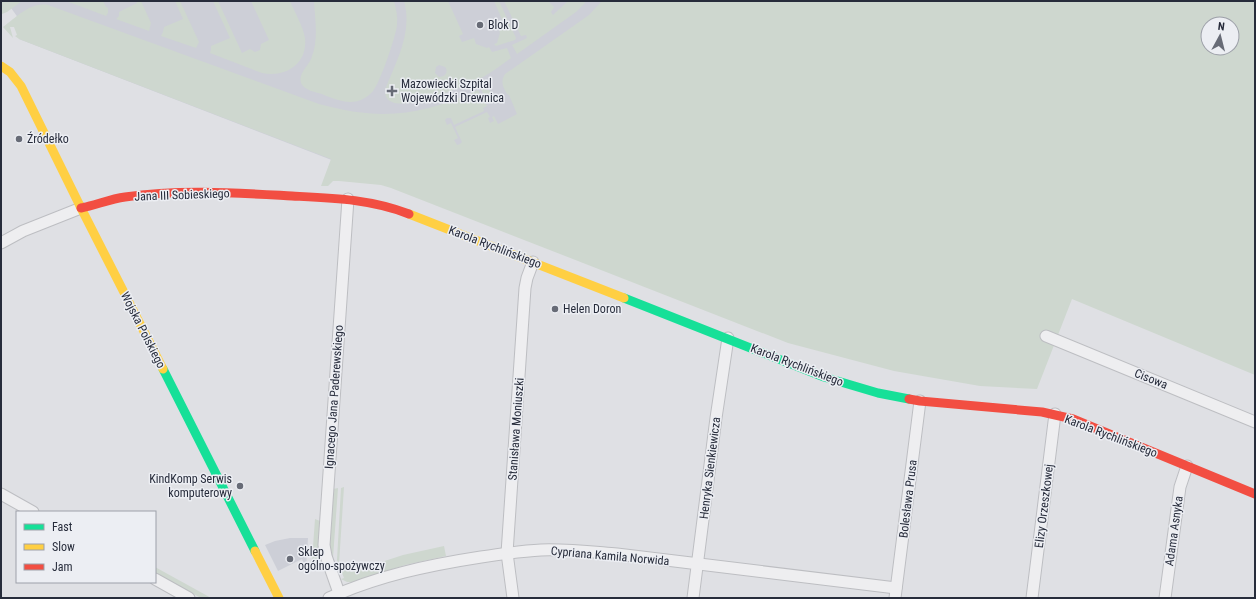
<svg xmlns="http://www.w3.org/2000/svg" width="1256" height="599" font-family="'Roboto Condensed',sans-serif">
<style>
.built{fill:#cdcfd7}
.green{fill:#ced7cf;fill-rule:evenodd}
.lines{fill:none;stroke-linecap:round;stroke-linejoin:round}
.street-casing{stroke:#bdbec2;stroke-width:13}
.street{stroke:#eeeef0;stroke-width:11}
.fast{stroke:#16e098;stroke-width:9}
.slow{stroke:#ffcf43;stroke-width:9}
.jam{stroke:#f24e42;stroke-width:9}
.poi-dot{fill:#676b76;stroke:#eceef3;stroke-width:1.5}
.labels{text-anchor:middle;stroke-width:3;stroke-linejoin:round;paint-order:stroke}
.poi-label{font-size:12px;fill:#272c3b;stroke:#eceef3;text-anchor:start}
.street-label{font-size:12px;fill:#272c3b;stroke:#eceef3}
</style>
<rect width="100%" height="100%" fill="#dfe0e4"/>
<g class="built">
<polygon points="6,1 633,1 613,269 19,39 19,19"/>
<polygon points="290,538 308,538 306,568 302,559 278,571 265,545 275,541"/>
</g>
<g class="green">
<polygon points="1,1 22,1 7,12 2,14"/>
<polygon points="66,1 103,1 106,7 108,8 108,13 106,16"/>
<polygon points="136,1 141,1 151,23 149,31 116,19 119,16 119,12 137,3"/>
<polygon points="175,1 180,1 199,42 196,48 161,36 163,32 164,27 183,19"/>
<path d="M213,1h5l24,52 8,-4 5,3 5,-2 1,-6 8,-4 -18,-39h39c5,12 13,25 15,37 3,26 -20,40 -43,35l-52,-20 1,-3v-4l19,-8z"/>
<path d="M314,1h80c2,8 4,16 3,24 -1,11 -17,58 -24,66 -3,4 -8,7 -12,9 -12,5 -28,-1 -39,-6 -7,-2 -18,-4 -21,-11 -3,-9 7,-17 10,-24 8,-18 4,-39 3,-58z"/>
<path d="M404,1h44l15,33 -4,2 3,6 12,-4 2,6 11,4 2,-1 3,5 15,-4 4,10c-9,7 -18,13 -28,19 -14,7 -100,47 -98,13 11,-29 28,-57 19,-89zM439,65l6,2c4,5 0,10 -6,10l-4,-4 1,-6z"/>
<polygon points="494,1 499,1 516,38 515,40 496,46 494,44 497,43 500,33 498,27 504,24"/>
<polygon points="504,1 548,1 554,7 551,12 553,15 568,1 584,1 585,3 576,12 517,54 512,45 527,38 526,35 521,36"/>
<path d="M602,1h653v374l-183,-76 -35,90 -57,-3 -86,-15 -106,-28 -397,-155 -10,-3 -42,-4h-6l-5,5h-7l10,-27 -312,-120 -4,-3 2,-1 -3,-8h-4l3,11 -10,-11c14,-10 27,-25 45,-22l271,99c62,17 101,12 159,-14l3,6h1l5,10 -4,2 1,3 -30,14 -3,-7h-4l-2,2 2,5 4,-2 7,15 -4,2 3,5 3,-1 2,-2 -7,-15 32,-15 3,5 -2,1 2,5 4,-2 -2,-4 2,-1 4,8 19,-10 -8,-19 -2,-1c-4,-7 -7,-12 -2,-20l84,-59zM1208,24h24v24h-24z"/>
<path d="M481,89c7,-1 12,3 14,10l-7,4z"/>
<polygon points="344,487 339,564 351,572 403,555 444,546 446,556 405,565 352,582 347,582 341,579 344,578 337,560 341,488"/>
<polygon points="338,488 333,558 330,550 330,543 333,489"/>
<polygon points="315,519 320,521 318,547 320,559 318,563 315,564 313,563 312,561"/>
<polygon points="155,567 204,594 211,598 201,598 155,573"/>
</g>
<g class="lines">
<g class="street-casing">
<g id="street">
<polyline points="1,243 23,231 81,208"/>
<polyline points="1046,336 1255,422"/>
<polyline points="1,494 33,512"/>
<polyline points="155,579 189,598"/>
<polyline points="339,593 326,556 324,545 348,199"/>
<path d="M329,598c48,-22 100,-33 152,-41 20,-3 40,-6 60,-7 25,-1 51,2 76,4l279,34"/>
<polyline points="513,598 507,553 525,288 527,278 533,262"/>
<polyline points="693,598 716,418 728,338"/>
<polyline points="895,598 920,401"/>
<polyline points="1032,598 1055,414"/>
<polyline points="1165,598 1180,487 1187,466"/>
</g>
</g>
<use href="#street" class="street"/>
<g class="fast">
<polyline points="624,298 824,377 878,393 909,399"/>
<polyline points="163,369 255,551"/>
</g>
<g class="slow">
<polyline points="1,66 10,72 21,86 81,208 163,369"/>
<polyline points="409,214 624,298"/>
<polyline points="255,551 279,598"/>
</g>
<g class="jam">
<path d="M81,208c15,-3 29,-9 44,-11 56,-8 112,-4 167,-1 40,2 79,3 117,18"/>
<polyline points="909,399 920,401 1042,412 1073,419 1255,494"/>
</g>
</g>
<g class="poi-dot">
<circle cx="480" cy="25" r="4"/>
<path d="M390 85h4v4h4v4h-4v4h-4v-4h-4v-4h4z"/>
<circle cx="19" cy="139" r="4"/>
<circle cx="555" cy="309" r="4"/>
<circle cx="240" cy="486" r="4"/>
<circle cx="290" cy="559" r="4"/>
</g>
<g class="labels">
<g class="poi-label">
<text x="488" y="29">Blok D</text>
<text x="401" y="88">Mazowiecki Szpital<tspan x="401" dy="14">Wojewódzki Drewnica</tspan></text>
<text x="27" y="143">Źródełko</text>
<text x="563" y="313">Helen Doron</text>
<text x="232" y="483" text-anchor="end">KindKomp Serwis<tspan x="232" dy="14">komputerowy</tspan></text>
<text x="298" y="556">Sklep<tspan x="298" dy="14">ogólno-spożywczy</tspan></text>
</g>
<g class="street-label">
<text transform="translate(182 195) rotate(-2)" y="4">Jana III Sobieskiego</text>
<text transform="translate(495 247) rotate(21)" y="4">Karola Rychlińskiego</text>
<text transform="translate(143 330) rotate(63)" y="4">Wojska Polskiego</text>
<text transform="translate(797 365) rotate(21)" y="4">Karola Rychlińskiego</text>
<text transform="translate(1151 379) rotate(22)" y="4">Cisowa</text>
<text transform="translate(334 397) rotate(-86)" y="4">Ignacego Jana Paderewskiego</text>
<text transform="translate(516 429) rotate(-86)" y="4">Stanisława Moniuszki</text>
<text transform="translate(1111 436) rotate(21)" y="4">Karola Rychlińskiego</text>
<text transform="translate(710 468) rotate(-83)" y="4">Henryka Sienkiewicza</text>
<text transform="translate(908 499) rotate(-83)" y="4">Bolesława Prusa</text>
<text transform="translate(1044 506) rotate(-83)" y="4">Elizy Orzeszkowej</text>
<text transform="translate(1174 531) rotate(-82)" y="4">Adama Asnyka</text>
<text transform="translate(610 556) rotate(5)" y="4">Cypriana Kamila Norwida</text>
</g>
</g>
<rect width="1256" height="599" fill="none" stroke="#272c3b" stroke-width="4"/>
<rect x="16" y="511" width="140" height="72" fill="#eceef3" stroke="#9da0a9"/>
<rect x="24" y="524" width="20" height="6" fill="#16e098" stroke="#9da0a9"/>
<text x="52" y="531" font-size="12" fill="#272c3b">Fast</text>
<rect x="24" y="544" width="20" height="6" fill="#ffcf43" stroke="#9da0a9"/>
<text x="52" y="551" font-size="12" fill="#272c3b">Slow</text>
<rect x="24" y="564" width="20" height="6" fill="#f24e42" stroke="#9da0a9"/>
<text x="52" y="571" font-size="12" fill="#272c3b">Jam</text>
<g transform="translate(1220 36) rotate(7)"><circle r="19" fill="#eceef3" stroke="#9da0a9"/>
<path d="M0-3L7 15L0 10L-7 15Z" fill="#676b76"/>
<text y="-6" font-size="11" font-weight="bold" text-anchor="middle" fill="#272c3b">N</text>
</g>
</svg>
